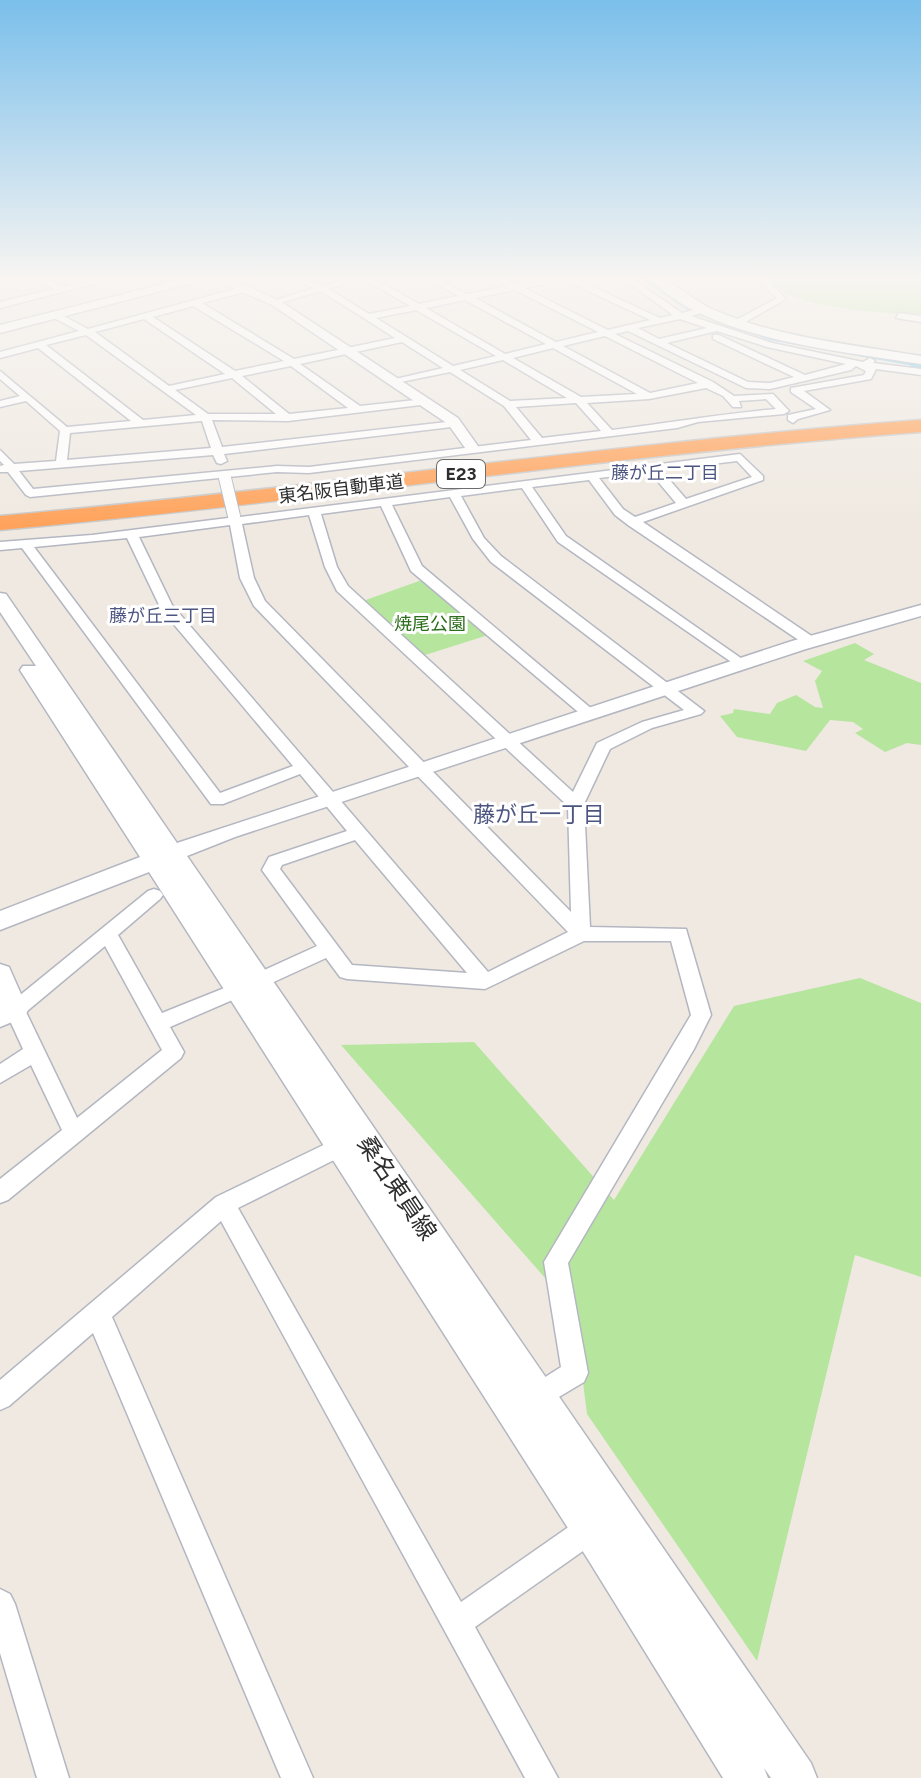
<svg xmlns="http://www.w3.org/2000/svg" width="921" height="1778" font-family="Figtree,'Noto Sans JP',sans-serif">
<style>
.green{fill:#b6e59e}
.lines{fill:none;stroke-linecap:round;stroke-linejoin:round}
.stream{stroke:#75cff0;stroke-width:3}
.river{fill:#75cff0;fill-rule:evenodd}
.street-casing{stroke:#b4b7c1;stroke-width:3}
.secondary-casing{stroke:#b4b7c1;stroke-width:3}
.highway-casing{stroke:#c9c9c9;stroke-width:3}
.street{fill:#fff;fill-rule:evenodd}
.secondary{fill:#fff;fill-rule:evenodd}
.highway{fill:#ffa35c;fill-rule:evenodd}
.street-bridge-casing{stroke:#b4b7c1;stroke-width:14;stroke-linecap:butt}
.street-bridge{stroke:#fff;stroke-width:12}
.labels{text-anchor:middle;stroke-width:6;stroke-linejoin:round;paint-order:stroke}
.far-neighbourhood-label{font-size:18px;fill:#4d5680;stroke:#fff}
.shield{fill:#fff;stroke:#6d6d6d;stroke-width:2}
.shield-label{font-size:18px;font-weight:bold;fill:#2e2e2e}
.far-street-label{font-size:18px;fill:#2e2e2e;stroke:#fff}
.far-park-label{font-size:18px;fill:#2c6e1b;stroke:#fff}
.neighbourhood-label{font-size:22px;fill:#4d5680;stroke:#fff}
.near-street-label{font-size:24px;fill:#2e2e2e;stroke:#fff}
</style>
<rect width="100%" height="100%" fill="#efe9e1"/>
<g class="green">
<path d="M769,276h149l3,1v39c-40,-5 -128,-6 -153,-35z"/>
<polygon points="422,580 486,634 485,636 422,656 363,601"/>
<polygon points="855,643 874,654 864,660 921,683 921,745 907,743 885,752 855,733 863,729 853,722 830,720 806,751 737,737 720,716 733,713 734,709 770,714 777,703 796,695 815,707 823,708 815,681 822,671 803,661"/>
<polygon points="860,978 921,1003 921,1277 855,1255 757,1661 587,1414 574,1311 341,1045 474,1042 614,1200 734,1006"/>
</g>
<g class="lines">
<polyline class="stream" points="640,276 689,310 771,339 917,365"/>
<polygon class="river" points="921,361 921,371 909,365 911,362"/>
<g class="street-casing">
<g id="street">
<polygon points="29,276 40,276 63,287 111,276 124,276 0,308 0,302 54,289"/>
<path d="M286,276h10l26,10 32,-10h15l50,28 39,-8 -35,-20h9l35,18 41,-8 -18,-10c11,0 16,5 26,8 14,3 43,-8 60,-8l-2,2 86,40 13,-3 -54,-39h9l54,37 24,-6 4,3 -19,6 81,27 91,19 7,-4 5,3 -2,2 48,6v6l-45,-6 -5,10 -67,12 26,19 -32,9 -5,4 -5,-3v-5l28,-6 -25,-17v-4l73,-13 2,-4 -10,-5 -5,4 -81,19 -24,-1 -118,-57 -13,3 98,48 21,14 39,-2 16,17 -5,3 -86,8 -21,6 -368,45 -32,-1 -247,25 -4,-2 -18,-23h-8v-6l4,-1 -4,-4v-11l14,14 42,-3 4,-30 -34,-30 -26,6v-6l20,-5 -20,-17v-8l67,56 64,-6 -93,-73 -38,10v-6l79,-21 -27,-14v-4h6l30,16 158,-43 3,5 -47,12 92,56 101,-21 -74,-47 -48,14v-4l41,-13zM362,278l48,28 -41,8 -40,-25zM565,280l85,40 -42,10 -84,-42zM515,290l83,42 -42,10 -81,-44zM465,300l81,44 -41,10 -79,-46zM193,306l91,55 -49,10 -82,-54zM416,310l80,46 -43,10 -77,-48zM144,319l81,55 -56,12 -74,-54zM680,319l27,9 -48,11 -21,-11zM717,331l50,16 79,17 -41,11 -86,-40h-6v4l81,38 -24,6 -22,-1 -81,-39zM86,335l110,80 -53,5 -97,-75zM605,336l93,47 -48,10 -87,-47zM402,342l41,26 -52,12v4l59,-12 54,34 27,34 -222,27 -32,-1 -244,23 -14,-18 194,-16 4,8 4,1 6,-3 -3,-7 236,-28 1,-2 -5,-3 -234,26 -10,-27 76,1 141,-17 1,-2 -5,-3 -65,7 -60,-42zM553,348l84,46 -56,3 -68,-39zM503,360l64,38 -57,3 -50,-31zM291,366l57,42 -59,6 -47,-38zM232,378l44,36h-68l-33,-24zM706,388l17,8 10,11h8l-2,-6 27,-2 10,10c-56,5 -109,14 -164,21l-25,-27 62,-4zM576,403l25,28 -59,7 -26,-31zM202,421l9,27 -144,12 3,-27z"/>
<polygon points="761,276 769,276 767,280 786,299 742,324 736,324 736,320 777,298 760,282"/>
<polygon points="899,313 921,316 921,322 896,318"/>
<path d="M740,454l23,22v4l-120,42 173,117v6h-10l-178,-120 -13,-10 -26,-35 -57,7 34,49 179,125 2,3 -7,4 -182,-126 -36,-54 -61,8 23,42 17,18 203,155 -3,3 -49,14 -42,21 -26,55 6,123 96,2 25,86 -17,34 -126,214 20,110 -4,9 -47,28 -9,-4 -4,-9 4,-9 33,-21 -17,-105 147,-247 -20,-74h-87l-99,48 -138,-10 -7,-2 -14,-19 -61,28h-14l-3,-5 3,-5 66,-30 -55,-76 7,-13 78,-26 -47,-57 -77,30h-12l-189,-256 -22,2v-8l92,-7 136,-17 2,-5 4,-1 6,5zM737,461l15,16 -66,22 -25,-29zM650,472l26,31 -41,14 -12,-8 -24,-31zM450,497l23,42 18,23 193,148 -42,12 -45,21 -24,49 -225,-206 -11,-19 -16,-53 60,-8 30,65 172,145h10v-6l-171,-144 -30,-61zM309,515l16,52 12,24 231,215 3,106 -306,-311 -11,-23 -12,-54zM230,525l10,53 14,28 314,326 -80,40 -316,-367 -33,-68zM127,538l34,71 132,157 -73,27 -186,-246zM355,840l112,133 -115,-8 -72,-96 2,-4z"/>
<path d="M154,889l6,2 3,4 -3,4 -42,36 44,78 75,-30 7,2 3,5 -3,5 -74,32 14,25 -3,6 -173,142 -8,3v-24l62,-49 -31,-65 -31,18v-19l23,-15 -18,-39 3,-5 140,-114zM105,946l57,104 -85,68 -51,-106z"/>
<polygon points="340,1137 348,1139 351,1146 348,1153 238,1208 461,1602 580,1519 590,1515 600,1519 604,1529 600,1539 475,1627 558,1778 525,1778 221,1221 112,1317 313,1778 281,1778 93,1333 9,1406 0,1410 0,1380 216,1197"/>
<polygon points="0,1589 10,1594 15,1604 69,1778 37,1778 0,1653"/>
</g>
</g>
<g class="secondary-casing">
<g id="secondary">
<polygon points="196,276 223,276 280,301 458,418 480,449 478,452 468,452 448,424 272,305 211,278 0,333 0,325"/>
<path d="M648,276c23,0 42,23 64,33 66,29 138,35 209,47v8c-79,-13 -219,-25 -273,-88z"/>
<polygon points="0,593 6,594 177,843 792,641 921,605 921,616 806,649 235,837 187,856 811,1763 817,1778 771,1778 764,1768 768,1778 723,1778 589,1561 149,872 0,930 0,911 140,857 20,670 23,666 36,666 0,612"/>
<polygon points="0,964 9,967 28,1010 24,1017 0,1027"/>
</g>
</g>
<g class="highway-casing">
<path id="highway" d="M921,420v12c-308,23 -613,70 -921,98v-14c308,-27 613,-73 921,-96z"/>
</g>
<use href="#street" class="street"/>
<use href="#secondary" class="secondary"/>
<use href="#highway" class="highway"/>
<g class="street-bridge-casing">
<polyline id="street-bridge" points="225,478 234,516"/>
</g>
<use href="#street-bridge" class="street-bridge"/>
</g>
<linearGradient id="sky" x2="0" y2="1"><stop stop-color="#7abfeb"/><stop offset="0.53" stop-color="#f8f5f2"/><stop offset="1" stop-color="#f8f5f2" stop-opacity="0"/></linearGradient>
<rect width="921" height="525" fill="url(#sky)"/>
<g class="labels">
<g class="far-neighbourhood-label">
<text x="665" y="479">藤が丘二丁目</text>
<text x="163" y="622">藤が丘三丁目</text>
</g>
<rect class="shield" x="437" y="460" width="48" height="28" rx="6"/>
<g class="shield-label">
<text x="461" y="480">E23</text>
</g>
<g class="far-street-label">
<text transform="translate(341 489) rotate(-7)" y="6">東名阪自動車道</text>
</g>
<g class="far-park-label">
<text x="430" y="630">焼尾公園</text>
</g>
<g class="neighbourhood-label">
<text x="539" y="822">藤が丘一丁目</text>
</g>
<g class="near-street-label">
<text transform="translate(397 1188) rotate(56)" y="8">桑名東員線</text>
</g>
</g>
</svg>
